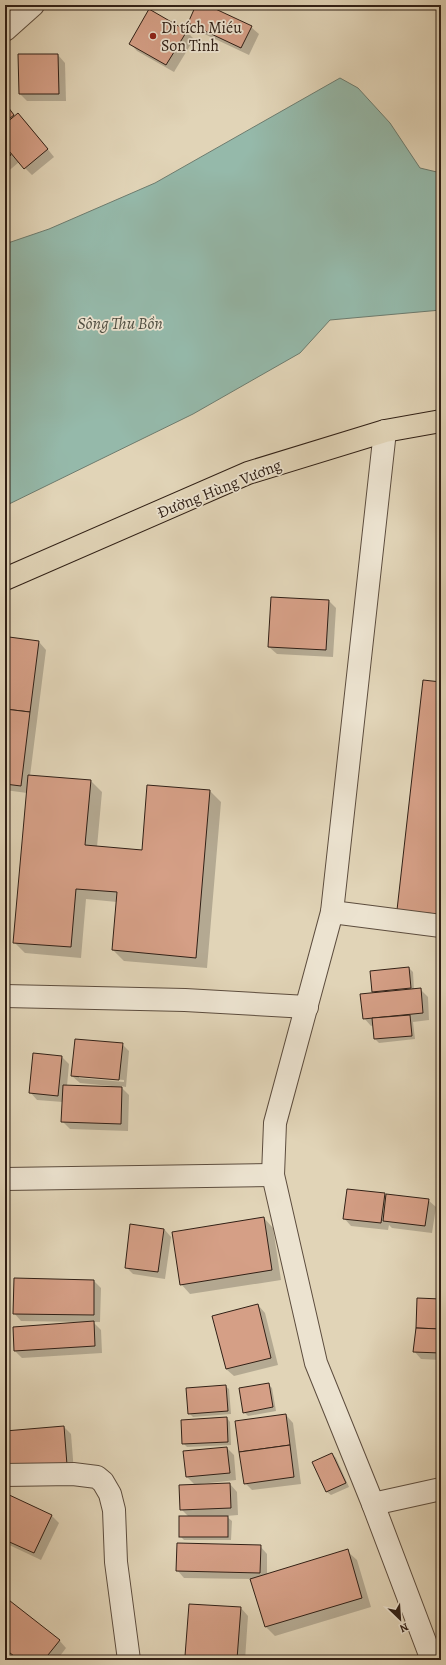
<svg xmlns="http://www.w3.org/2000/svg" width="446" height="1665" font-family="Alegreya,serif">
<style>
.water{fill:#95b9aa;stroke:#6d7c6f}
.shadow{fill:#0003;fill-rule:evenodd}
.building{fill:#d59f86;stroke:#312016}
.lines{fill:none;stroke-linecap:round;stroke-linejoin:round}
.minor-casing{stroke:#5d4d3e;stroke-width:24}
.major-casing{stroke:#312016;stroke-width:24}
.minor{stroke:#ece3d0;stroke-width:22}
.major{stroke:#e1d4b7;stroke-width:22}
.poi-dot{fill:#8f2418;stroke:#ece3d0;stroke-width:1.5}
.labels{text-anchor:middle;stroke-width:3.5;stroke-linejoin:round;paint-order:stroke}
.poi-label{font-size:16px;fill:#312016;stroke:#ece3d0;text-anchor:start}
.street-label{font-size:16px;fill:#312016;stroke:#ece3d0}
.water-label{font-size:17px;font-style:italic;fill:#4f4e42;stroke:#ece3d0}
</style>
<rect width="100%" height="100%" fill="#e1d4b7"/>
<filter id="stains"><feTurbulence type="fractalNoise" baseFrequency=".005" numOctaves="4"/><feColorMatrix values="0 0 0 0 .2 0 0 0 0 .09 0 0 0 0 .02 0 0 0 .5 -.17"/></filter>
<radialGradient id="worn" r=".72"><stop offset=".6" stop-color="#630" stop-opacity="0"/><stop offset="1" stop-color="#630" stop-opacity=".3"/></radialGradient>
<polygon class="water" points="340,78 358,88 390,123 420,168 441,173 441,310 330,320 300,353 193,414 5,506 5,244 49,229 155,183"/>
<g class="shadow">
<polygon points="197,5 205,5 251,27 259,34 249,55 196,30 189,23"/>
<polygon points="186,31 194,39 174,72 137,51 130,43"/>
<polygon points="19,55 58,55 65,63 66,101 27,101 20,94"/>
<polygon points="5,104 16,117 18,115 26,122 54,157 32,175 19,162 5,174"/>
<polygon points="329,601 336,608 333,657 277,654 269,647"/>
<polygon points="39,642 46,650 30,776 91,781 102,792 97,847 143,851 210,791 221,802 207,968 124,961 113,950 117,902 86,899 81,958 25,953 14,942 27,793 5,790 5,674"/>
<polygon points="441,683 441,923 408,919"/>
<polygon points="409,968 413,972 414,990 420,989 428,997 429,1020 413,1022 415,1039 379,1043 375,1039 374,1025 371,1026 364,1018 375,993 373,991"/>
<path d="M122,1044l7,7 -3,36 -6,-1 9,9 -1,36 -58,-2 -8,-8 1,-19 -26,-2 -7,-8 32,-35 7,7 -2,22 44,1v-1l-31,-3 -8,-7zM79,1076l45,4v2l-45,-4z"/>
<polygon points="384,1194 387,1197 428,1200 436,1207 432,1233 392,1228 389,1225 388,1230 351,1226 344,1218"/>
<polygon points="264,1218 273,1228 281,1280 190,1294 181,1284"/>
<polygon points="131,1225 164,1229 171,1237 165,1279 133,1274 126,1267"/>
<polygon points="94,1281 101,1288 100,1322 93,1322 101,1330 102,1353 22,1358 15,1351 14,1328 82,1323 82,1322 21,1321 14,1313"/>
<polygon points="418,1299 441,1300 441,1360 421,1359 414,1351"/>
<polygon points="258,1305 265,1313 278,1365 234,1376 226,1369 214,1316"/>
<polygon points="268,1384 272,1388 276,1411 248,1416 244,1412"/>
<polygon points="225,1386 229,1389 231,1414 193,1417 189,1413"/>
<polygon points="286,1415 293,1423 301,1484 252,1490 245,1483"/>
<polygon points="227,1418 230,1422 231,1445 187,1447 183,1443"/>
<polygon points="64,1427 71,1434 74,1472 5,1432"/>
<polygon points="227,1448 234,1455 236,1480 200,1484 200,1485 230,1484 237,1492 238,1515 226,1516 232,1521 231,1540 184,1540 180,1536 189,1517 181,1509 195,1485 187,1477"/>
<polygon points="332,1454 336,1458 349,1487 331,1495 327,1492"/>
<polygon points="5,1494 52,1516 59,1523 41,1560 5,1543"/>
<polygon points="260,1546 267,1554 267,1575 347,1551 357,1560 371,1607 275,1636 266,1627 251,1579 184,1578 177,1570"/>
<polygon points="5,1599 59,1640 66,1648 57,1660 19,1660 5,1650"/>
<polygon points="241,1608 248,1616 245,1660 191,1660 186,1655"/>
</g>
<g class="building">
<polygon points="196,5 207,5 252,26 241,48 188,23"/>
<polygon points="149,9 187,31 166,65 129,44"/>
<polygon points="18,54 58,54 59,94 19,94"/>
<polygon points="5,103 14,115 5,122"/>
<polygon points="18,113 48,149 24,169 5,146 5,124"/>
<polygon points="5,148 11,155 5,161"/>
<polygon points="271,597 329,600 326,650 268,647"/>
<polygon points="441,614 441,629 438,629"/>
<polygon points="9,637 39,641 30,712 5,709 5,666"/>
<polygon points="423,680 441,682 441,874 437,914 397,910"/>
<polygon points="5,709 30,712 21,786 5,784"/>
<polygon points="28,775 91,780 85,845 142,850 147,785 210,790 196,958 112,950 117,892 76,889 71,947 13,943"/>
<polygon points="440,886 441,887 441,914 437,914"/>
<polygon points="409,967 411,988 372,992 370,971"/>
<polygon points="421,988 423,1013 363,1019 360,994"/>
<polygon points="410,1015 412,1036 374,1039 372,1018"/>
<polygon points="75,1039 123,1043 119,1080 71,1076"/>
<polygon points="33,1053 62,1056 58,1096 29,1093"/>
<polygon points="63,1085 122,1087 121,1124 61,1122"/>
<polygon points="347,1189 385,1193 381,1223 343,1219"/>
<polygon points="386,1194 429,1199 425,1226 383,1221"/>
<polygon points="264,1217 272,1270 180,1285 172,1232"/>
<polygon points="130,1224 164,1229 158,1272 125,1268"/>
<polygon points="14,1278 94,1280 94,1315 13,1314"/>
<polygon points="417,1298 441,1299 441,1329 416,1328"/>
<polygon points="258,1304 271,1358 226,1369 212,1316"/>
<polygon points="94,1321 95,1346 14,1351 13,1327"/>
<polygon points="416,1328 441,1329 441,1353 413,1352"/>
<polygon points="269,1383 273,1407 243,1413 239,1388"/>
<polygon points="226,1385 228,1411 188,1414 186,1388"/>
<polygon points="286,1414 290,1445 239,1452 235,1421"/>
<polygon points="227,1417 228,1442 182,1444 181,1420"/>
<polygon points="64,1426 67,1465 5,1470 5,1431"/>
<polygon points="290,1445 294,1477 244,1484 239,1452"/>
<polygon points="227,1447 230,1473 186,1477 183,1451"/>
<polygon points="332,1453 346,1483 326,1492 312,1462"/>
<polygon points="230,1483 231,1508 180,1510 179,1485"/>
<polygon points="5,1493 52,1515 34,1553 5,1540"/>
<rect x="179" y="1516" width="49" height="21"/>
<polygon points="438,1542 441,1542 441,1566"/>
<polygon points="177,1543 261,1545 260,1573 176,1571"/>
<polygon points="348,1549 362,1598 265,1627 250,1579"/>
<polygon points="5,1597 60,1640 44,1660 19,1660 5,1649"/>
<polygon points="189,1604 241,1607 237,1659 185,1656"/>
</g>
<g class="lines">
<g class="minor-casing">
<g id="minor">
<polyline points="5,30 33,5"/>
<polyline points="385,431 332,912 275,1123 273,1175 316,1363 373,1504 432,1660"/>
<polyline points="332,912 441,926"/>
<polyline points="5,996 185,1000 307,1007"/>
<polyline points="5,1179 273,1175"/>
<polyline points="5,1475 73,1474 97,1477 103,1482 110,1494 114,1510 116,1562 129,1660"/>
<polyline points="373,1504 441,1489"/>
</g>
</g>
<g class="major-casing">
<polyline id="major" points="5,579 248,473 385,431 441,421"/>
</g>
<use href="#minor" class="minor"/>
<use href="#major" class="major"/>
</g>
<circle class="poi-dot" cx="153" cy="36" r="4"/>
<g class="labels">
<g class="poi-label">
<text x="161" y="33">Di tích Miéu<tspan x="161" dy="18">Son Tinh</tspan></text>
</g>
<g class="street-label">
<text transform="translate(219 488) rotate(-22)" y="6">Đường Hùng Vương</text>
</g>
<g class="water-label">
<text x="120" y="329">Sông Thu Bồn</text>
</g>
</g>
<rect width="446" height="1665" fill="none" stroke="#e1d4b7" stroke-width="20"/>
<rect x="6" y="6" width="434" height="1653" fill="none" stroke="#312016" stroke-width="2"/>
<rect x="10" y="10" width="426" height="1645" fill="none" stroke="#312016"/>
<g transform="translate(400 1619) rotate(155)" stroke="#ece3d0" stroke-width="3" paint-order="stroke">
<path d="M0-3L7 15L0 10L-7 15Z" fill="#312016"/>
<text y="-6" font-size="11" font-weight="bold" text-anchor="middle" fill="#312016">N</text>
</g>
<rect width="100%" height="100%" filter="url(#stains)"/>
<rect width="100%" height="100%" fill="url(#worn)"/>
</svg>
